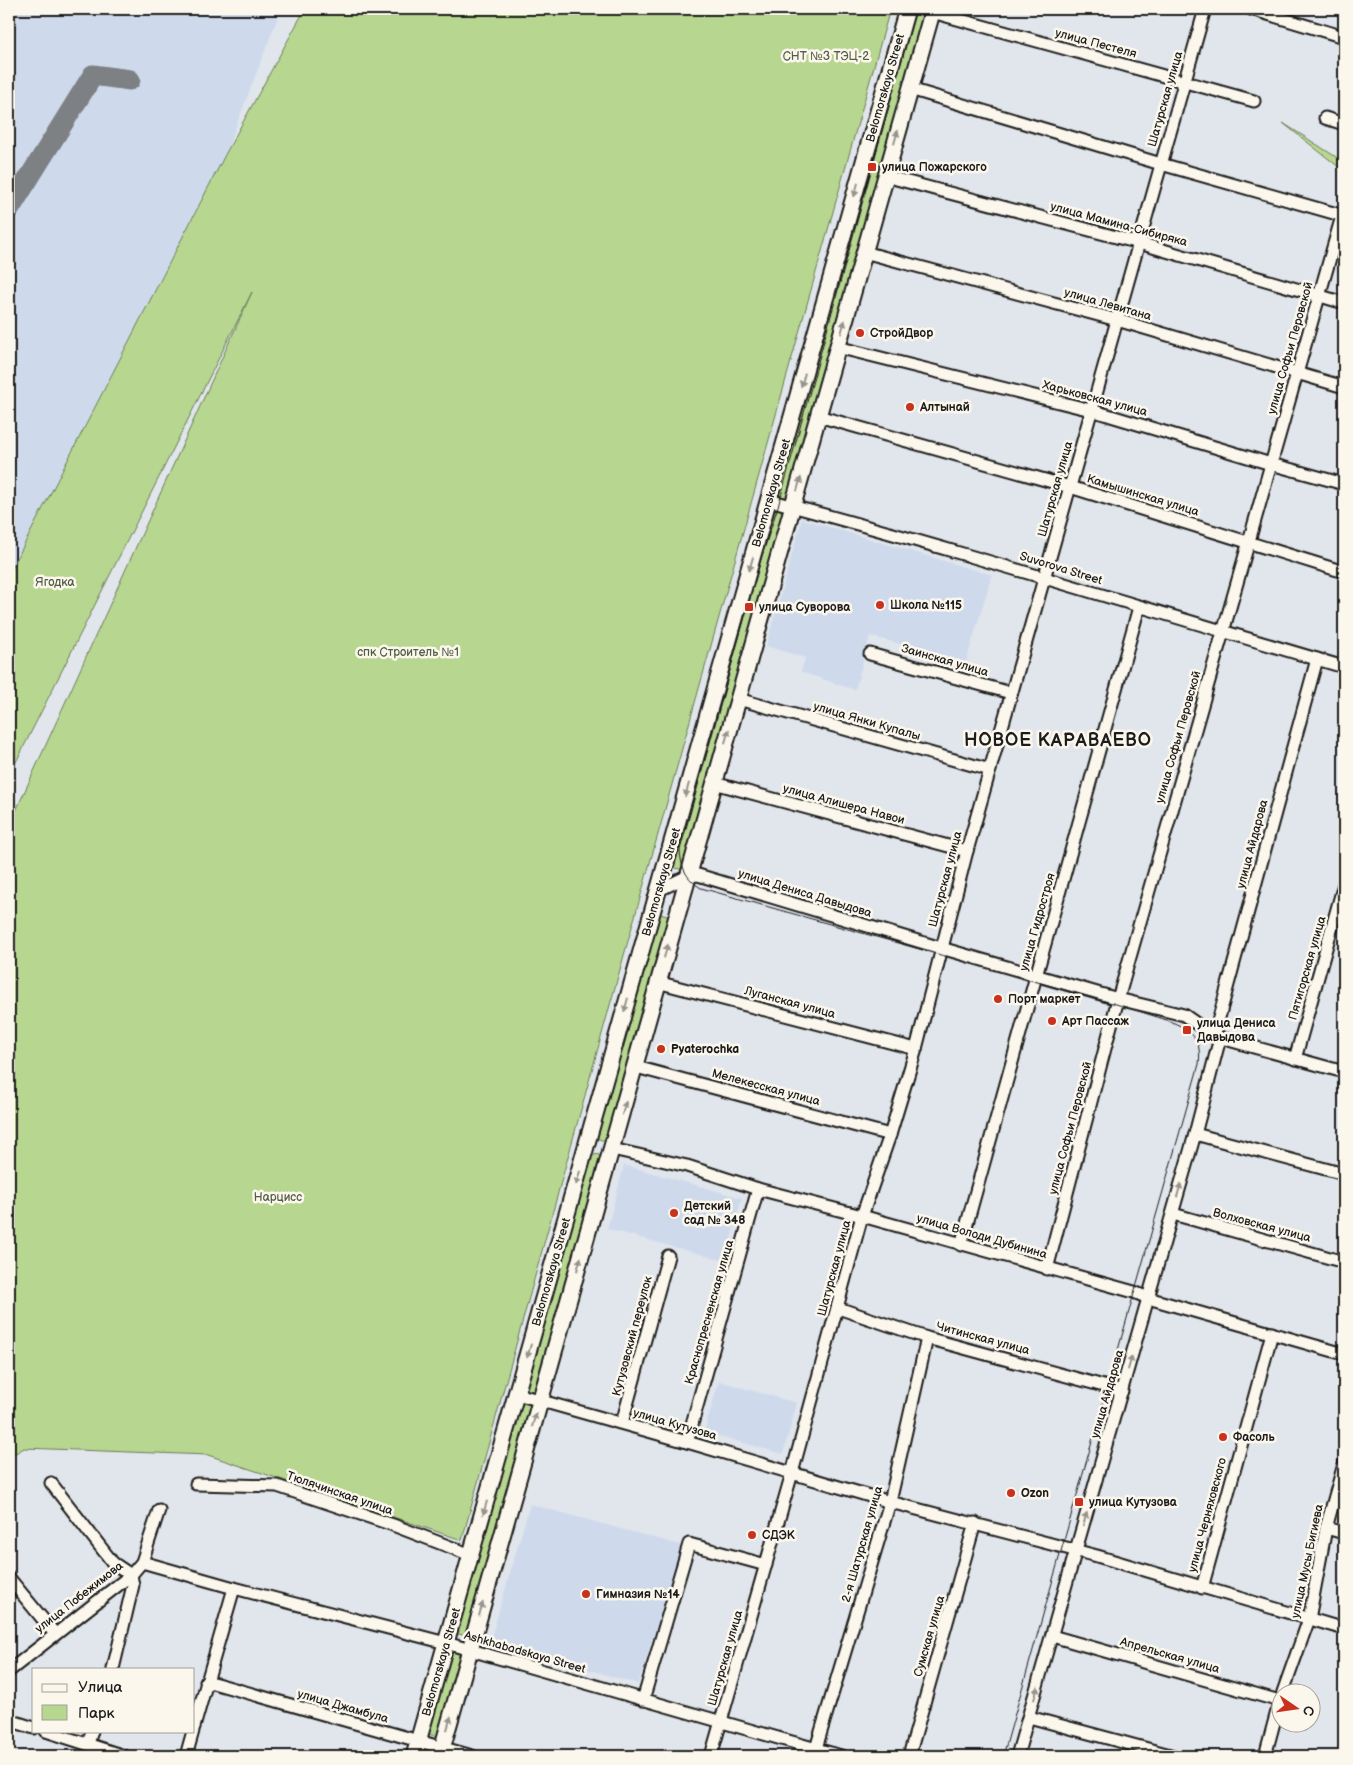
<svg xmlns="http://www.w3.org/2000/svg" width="1353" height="1765" font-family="'Balsamiq Sans',sans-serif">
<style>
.built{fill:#cedaec}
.green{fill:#b7d790;stroke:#6a7a56}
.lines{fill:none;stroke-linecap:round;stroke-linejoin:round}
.taxiway{stroke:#7e8184;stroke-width:21}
.minor-casing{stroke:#1c1c1c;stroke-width:15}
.major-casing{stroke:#1c1c1c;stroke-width:19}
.minor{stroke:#fbf7ec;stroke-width:11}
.major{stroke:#fbf7ec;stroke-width:15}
.tram{stroke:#1c1c1c;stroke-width:1}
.oneway{fill:#97948e}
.poi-dot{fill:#c8321e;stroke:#fbf7ec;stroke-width:2}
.labels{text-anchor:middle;stroke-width:5;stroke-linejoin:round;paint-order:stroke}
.street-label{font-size:12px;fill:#1c1c1c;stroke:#fbf7ec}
.park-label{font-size:12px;fill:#525d45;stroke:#fbf7ec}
.poi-label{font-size:12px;font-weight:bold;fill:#1c1c1c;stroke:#fbf7ec;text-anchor:start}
.district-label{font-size:18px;font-weight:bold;letter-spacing:1px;fill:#1c1c1c;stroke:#fbf7ec}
</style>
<rect width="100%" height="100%" fill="#e1e6ec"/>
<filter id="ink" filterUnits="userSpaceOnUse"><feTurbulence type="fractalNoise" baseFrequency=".02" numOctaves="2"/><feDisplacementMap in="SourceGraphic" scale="10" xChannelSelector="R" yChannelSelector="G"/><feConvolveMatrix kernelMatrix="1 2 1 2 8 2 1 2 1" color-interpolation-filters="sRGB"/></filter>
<g filter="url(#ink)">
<g class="built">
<polygon points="9,9 281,9 226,153 9,574"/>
<polygon points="802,519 992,575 966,662 870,636 855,690 801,672 805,658 766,646"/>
<polygon points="624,1165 742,1198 725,1261 607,1229"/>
<polygon points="719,1381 797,1403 783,1454 704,1432"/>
<polygon points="530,1504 684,1546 638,1684 490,1641"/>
</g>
<g class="green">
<polygon points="305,9 890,9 610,1005 462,1540 208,1455 24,1448 9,1457 9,826 252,292 9,776 9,574 226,153"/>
<polygon points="913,9 930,9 790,501 774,496"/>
<polygon points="1283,123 1344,162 1344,171"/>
<polygon points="773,505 787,509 683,870 668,866"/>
<polygon points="657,913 670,917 607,1140 601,1140 596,1137"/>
<polygon points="598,1154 602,1160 537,1390 529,1391 524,1386 591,1156"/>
<polygon points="527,1400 532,1408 470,1637 455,1633 518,1404"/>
<polygon points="450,1651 463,1655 440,1737 428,1734"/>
</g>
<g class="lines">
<polyline class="taxiway" points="9,210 93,75 130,80"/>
<g class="minor-casing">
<g id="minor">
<polyline points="1251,9 1344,37"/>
<polyline points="932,12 1254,101"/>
<polyline points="910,89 1161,164 1344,216"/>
<polyline points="1325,118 1344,124"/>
<polyline points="885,176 1139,243 1344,303"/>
<polyline points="864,252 1117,320 1344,387"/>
<polyline points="837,347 1091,410 1271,464 1344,484"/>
<polyline points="818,416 1070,487 1344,572"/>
<path d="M769,500c193,51 383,111 575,167"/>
<polyline points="870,654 1011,693"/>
<polyline points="738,699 990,770"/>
<polyline points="714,783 967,851"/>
<polyline points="659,890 688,876 698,875 941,948 1118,999 1184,1015 1214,1036 1344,1072"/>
<polyline points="657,982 916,1049"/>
<polyline points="1214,1036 1317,659"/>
<polyline points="1295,1059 1344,884"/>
<polyline points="636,1067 890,1135"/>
<polyline points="1195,1134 1344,1174"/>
<polyline points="612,1149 687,1166 758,1189 862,1216 1134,1292 1148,1298 1344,1354"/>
<polyline points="1173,1214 1344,1262"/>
<polyline points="961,1245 1139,607"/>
<polyline points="1047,1269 1118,999 1342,216"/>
<polyline points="838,1308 927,1338 1122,1391"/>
<polyline points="517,1394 687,1442 890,1502 1097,1556 1344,1629"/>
<polyline points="622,1423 668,1256"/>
<polyline points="687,1442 758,1189"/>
<polyline points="51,1483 113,1563 131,1575 133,1585 113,1669"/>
<polyline points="196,1484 277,1486 393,1525 471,1555"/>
<polyline points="1326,1528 1344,1533"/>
<polyline points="142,1562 234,1588 446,1643 841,1756"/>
<polyline points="9,1578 55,1634"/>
<polyline points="1202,1588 1272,1333"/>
<polyline points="1052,1636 1280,1701"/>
<polyline points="9,1671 131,1575 142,1562 159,1510"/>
<polyline points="206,1681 472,1756"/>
<polyline points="1283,1692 1309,1619 1326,1528 1344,1464"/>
<polyline points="643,1700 689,1544 766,1565"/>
<polyline points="1029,1717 1174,1756"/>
<polyline points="9,1720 34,1728"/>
<polyline points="194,1727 234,1588"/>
<polyline points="46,1731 124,1756"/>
<polyline points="88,1744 92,1731"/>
<polyline points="814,1755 890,1502 927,1338"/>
<polyline points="186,1756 193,1731"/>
<polyline points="711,1756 792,1473 862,1216 890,1135 916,1049 967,851 1205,9"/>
<polyline points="909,1756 975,1523"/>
<polyline points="1017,1756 1195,1134 1220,1038"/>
<polyline points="1265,1756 1280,1700"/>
</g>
</g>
<g class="major-casing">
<g id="major">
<polyline points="414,1756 907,9"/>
<polyline points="440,1756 933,9"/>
</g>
</g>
<use href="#minor" class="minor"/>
<use href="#major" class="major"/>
<path class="tram" d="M916,9l-137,494 -18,56 -81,291c1,17 6,29 21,38l415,116c13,4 25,8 38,12 25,8 50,15 45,48l-196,692"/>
</g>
<defs><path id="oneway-solid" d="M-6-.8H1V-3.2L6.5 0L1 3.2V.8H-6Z" transform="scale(1.25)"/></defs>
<g class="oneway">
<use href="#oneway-solid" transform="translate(896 137) rotate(-74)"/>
<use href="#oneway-solid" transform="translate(856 190) rotate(106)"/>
<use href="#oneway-solid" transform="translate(843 327) rotate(-74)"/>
<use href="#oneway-solid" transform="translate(803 380) rotate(106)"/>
<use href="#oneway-solid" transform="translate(799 484) rotate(-74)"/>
<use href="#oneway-solid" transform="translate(751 564) rotate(106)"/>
<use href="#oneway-solid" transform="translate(727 736) rotate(-74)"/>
<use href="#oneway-solid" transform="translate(687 790) rotate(106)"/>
<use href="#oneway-solid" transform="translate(666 951) rotate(-74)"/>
<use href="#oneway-solid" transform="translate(626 1005) rotate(106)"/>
<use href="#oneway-solid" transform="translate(624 1108) rotate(-74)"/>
<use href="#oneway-solid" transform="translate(578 1178) rotate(106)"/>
<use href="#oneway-solid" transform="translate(1179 1190) rotate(-74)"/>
<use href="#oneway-solid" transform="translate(579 1264) rotate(-74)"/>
<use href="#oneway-solid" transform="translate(529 1351) rotate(106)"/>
<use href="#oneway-solid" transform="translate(1130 1363) rotate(-74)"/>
<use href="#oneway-solid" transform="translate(534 1420) rotate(-74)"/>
<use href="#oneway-solid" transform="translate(485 1508) rotate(106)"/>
<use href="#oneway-solid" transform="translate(1085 1519) rotate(-74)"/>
<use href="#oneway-solid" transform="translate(481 1609) rotate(-74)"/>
<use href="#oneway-solid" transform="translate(1036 1693) rotate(-74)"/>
<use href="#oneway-solid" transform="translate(449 1723) rotate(-74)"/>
</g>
</g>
<g class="poi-dot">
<rect x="867" y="162" width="10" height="10" rx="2.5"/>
<circle cx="860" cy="333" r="5"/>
<circle cx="910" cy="407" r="5"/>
<circle cx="880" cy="605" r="5"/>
<rect x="744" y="602" width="10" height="10" rx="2.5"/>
<circle cx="998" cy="999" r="5"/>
<circle cx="1052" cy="1021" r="5"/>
<rect x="1182" y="1025" width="10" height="10" rx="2.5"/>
<circle cx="661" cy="1049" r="5"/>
<circle cx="674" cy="1213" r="5"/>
<circle cx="1223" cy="1437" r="5"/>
<circle cx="1011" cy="1493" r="5"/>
<rect x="1074" y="1497" width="10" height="10" rx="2.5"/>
<circle cx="752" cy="1535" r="5"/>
<circle cx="586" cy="1594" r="5"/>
</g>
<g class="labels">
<g class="street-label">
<text transform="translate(1096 43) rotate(15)" y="4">улица Пестеля</text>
<text transform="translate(885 88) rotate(-74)" y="4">Belomorskaya Street</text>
<text transform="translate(1165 99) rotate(-74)" y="4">Шатурская улица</text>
<text transform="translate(1119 224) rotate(15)" y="4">улица Мамина-Сибиряка</text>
<text transform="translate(1108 304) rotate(16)" y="4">улица Левитана</text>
<text transform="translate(1290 348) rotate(-74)" y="4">улица Софьи Перовской</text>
<text transform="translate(1095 398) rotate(15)" y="4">Харьковская улица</text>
<text transform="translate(1055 489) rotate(-74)" y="4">Шатурская улица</text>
<text transform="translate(771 493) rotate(-74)" y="4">Belomorskaya Street</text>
<text transform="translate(1143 495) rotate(17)" y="4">Камышинская улица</text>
<text transform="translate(1061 568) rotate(17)" y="4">Suvorova Street</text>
<text transform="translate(945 660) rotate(16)" y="4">Заинская улица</text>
<text transform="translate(867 721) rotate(16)" y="4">улица Янки Купалы</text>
<text transform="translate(1178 737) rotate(-74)" y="4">улица Софьи Перовской</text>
<text transform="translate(844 804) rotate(15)" y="4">улица Алишера Навои</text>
<text transform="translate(1252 844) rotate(-75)" y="4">улица Айдарова</text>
<text transform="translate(945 879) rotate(-75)" y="4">Шатурская улица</text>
<text transform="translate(661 882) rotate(-74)" y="4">Belomorskaya Street</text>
<text transform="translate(805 893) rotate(17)" y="4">улица Дениса Давыдова</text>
<text transform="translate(1037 922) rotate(-74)" y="4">улица Гидростроя</text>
<text transform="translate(1307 968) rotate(-74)" y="4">Пятигорская улица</text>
<text transform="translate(790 1002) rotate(15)" y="4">Луганская улица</text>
<text transform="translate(766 1087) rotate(15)" y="4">Мелекесская улица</text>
<text transform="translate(1070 1128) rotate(-75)" y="4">улица Софьи Перовской</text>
<text transform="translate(1262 1225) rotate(15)" y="4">Волховская улица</text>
<text transform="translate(982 1236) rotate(16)" y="4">улица Володи Дубинина</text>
<text transform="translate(834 1268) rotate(-75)" y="4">Шатурская улица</text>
<text transform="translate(551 1272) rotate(-74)" y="4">Belomorskaya Street</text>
<text transform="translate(709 1312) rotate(-74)" y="4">Краснопресненская улица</text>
<text transform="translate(632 1336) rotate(-75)" y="4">Кутузовский переулок</text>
<text transform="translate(983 1338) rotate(15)" y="4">Читинская улица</text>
<text transform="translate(1107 1394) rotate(-74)" y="4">улица Айдарова</text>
<text transform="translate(675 1424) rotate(16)" y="4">улица Кутузова</text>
<text transform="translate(340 1493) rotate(19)" y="4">Тюлячинская улица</text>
<text transform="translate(1207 1515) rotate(-75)" y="4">улица Черняховского</text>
<text transform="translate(862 1544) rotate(-74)" y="4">2-я Шатурская улица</text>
<text transform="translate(1307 1561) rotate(-78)" y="4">улица Мусы Бигиева</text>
<text transform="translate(79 1597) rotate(-38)" y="4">улица Побежимова</text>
<text transform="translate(929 1636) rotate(-74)" y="4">Сумская улица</text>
<text transform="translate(525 1652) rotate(16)" y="4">Ashkhabadskaya Street</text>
<text transform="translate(1170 1655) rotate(16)" y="4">Апрельская улица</text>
<text transform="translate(725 1658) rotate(-74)" y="4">Шатурская улица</text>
<text transform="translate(441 1662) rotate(-74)" y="4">Belomorskaya Street</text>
<text transform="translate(343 1706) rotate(16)" y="4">улица Джамбула</text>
</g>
<g class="park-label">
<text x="826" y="60">СНТ №3 ТЭЦ-2</text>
<text x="55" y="586">Ягодка</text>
<text x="408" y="656">спк Строитель №1</text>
<text x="278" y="1201">Нарцисс</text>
</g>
<g class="poi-label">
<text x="882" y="171">улица Пожарского</text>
<text x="870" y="337">СтройДвор</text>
<text x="920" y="411">Алтынай</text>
<text x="890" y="609">Школа №115</text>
<text x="759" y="611">улица Суворова</text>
<text x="1008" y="1003">Порт маркет</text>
<text x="1062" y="1025">Арт Пассаж</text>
<text x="1197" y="1027">улица Дениса<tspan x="1197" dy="14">Давыдова</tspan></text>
<text x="671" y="1053">Pyaterochka</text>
<text x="684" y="1210">Детский<tspan x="684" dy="14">сад № 348</tspan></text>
<text x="1233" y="1441">Фасоль</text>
<text x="1021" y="1497">Ozon</text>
<text x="1089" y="1506">улица Кутузова</text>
<text x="762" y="1539">СДЭК</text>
<text x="596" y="1598">Гимназия №14</text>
</g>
<g class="district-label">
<text x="1058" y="746">НОВОЕ КАРАВАЕВО</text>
</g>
</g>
<rect width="1353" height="1765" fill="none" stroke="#fbf7ec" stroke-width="30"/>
<rect x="15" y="15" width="1323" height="1735" fill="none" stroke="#1c1c1c" stroke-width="2" filter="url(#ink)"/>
<rect x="32" y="1668" width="162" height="65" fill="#fbf7ec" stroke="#a29f99"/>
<rect x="42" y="1684" width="25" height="8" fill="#fbf7ec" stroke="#a29f99"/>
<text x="78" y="1692" font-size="15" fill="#1c1c1c">Улица</text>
<rect x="42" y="1705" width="25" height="15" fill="#b7d790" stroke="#a29f99"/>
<text x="78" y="1718" font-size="15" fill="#1c1c1c">Парк</text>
<g transform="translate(1296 1708) rotate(103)"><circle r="24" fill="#fbf7ec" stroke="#a29f99"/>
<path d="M0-4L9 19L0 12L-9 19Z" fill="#c8321e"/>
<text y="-8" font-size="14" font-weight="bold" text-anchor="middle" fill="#1c1c1c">С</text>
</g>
</svg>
